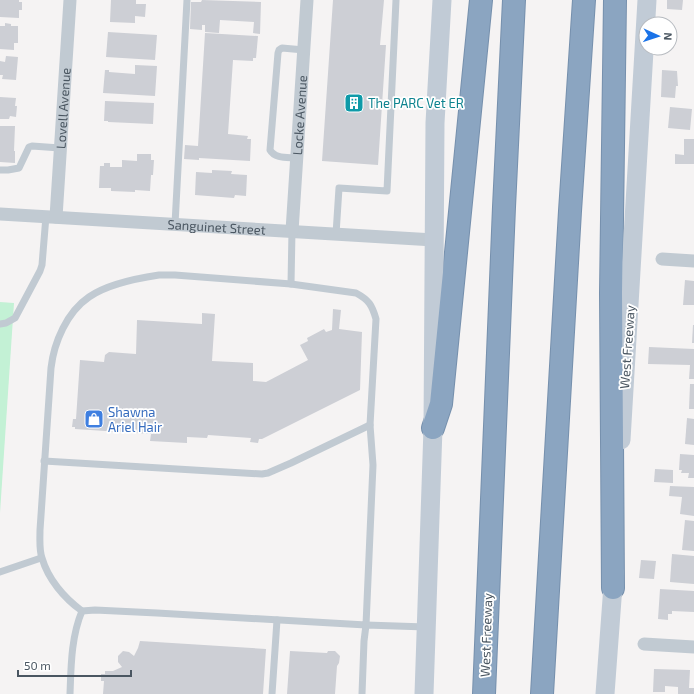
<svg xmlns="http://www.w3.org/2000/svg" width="694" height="694" font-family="'Exo 2',sans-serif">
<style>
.park{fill:#c3f1d5}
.building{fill:#cdcfd5}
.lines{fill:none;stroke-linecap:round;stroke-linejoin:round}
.highway-casing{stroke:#7690ad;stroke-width:24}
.lane{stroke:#c1cad2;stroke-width:7}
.street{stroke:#c1cad2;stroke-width:13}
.secondary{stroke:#c1cbd6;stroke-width:19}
.highway{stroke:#8ba5c1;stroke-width:22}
.labels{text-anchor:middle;stroke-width:3.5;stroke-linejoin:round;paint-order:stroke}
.culture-label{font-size:13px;fill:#0d838f;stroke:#fff;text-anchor:start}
.street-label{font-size:13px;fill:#4a5661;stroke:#fff}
.shop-label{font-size:13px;fill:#366cbe;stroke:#fff;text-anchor:start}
</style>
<rect width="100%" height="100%" fill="#f5f3f3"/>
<polygon class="park" points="0,302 14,303 0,513"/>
<g class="building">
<polygon points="0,0 19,0 19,2 22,2 22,10 19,10 19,18 0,17"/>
<polygon points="111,0 136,0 136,4 146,4 145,17 135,16 135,23 110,22"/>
<polygon points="202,0 261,2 260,34 253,33 254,22 220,20 219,33 205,32 205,25 202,25 202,30 190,29 191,2 201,2"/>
<polygon points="333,0 384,0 380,45 386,45 378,165 322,161"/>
<polygon points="667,0 683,0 682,10 667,9"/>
<polygon points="5,23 11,24 11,26 18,26 18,43 14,43 14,50 0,49 0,26 5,26"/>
<polygon points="108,32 157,35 155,60 106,57"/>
<polygon points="205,33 258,36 256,58 253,58 253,61 233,60 228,134 248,136 247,139 251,139 250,161 199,158 199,160 184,159 185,145 198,146"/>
<polygon points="6,56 18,57 16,80 2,79 3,75 0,75 0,61 5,62"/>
<polygon points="135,65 157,66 155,96 103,93 105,70 109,70 109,72 135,74"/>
<polygon points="662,70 677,71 678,86 676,86 675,98 661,97"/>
<polygon points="0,97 16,98 15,106 17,106 16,117 10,116 9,119 0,119"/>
<polygon points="105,101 154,103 153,124 108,122 108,121 104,121"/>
<polygon points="670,107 692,109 690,130 668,128"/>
<polygon points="0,126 15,126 14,151 15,151 15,163 0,162"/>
<polygon points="684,139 694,139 694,164 675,164 675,154 684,155"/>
<polygon points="137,154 151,154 151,160 154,160 153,175 151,175 150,191 135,190 135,192 111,191 111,188 99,188 100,166 104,166 104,163 110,163 110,167 122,167 122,160 137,161"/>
<polygon points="212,170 232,171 231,174 247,175 246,196 235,195 234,198 195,195 196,172 212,173"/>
<polygon points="685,280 694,281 694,305 683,305"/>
<polygon points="333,309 341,310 339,329 362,332 360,390 262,439 259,439 258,443 250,442 251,438 208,435 207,438 187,437 187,443 150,441 151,434 75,429 75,427 72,427 73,419 76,419 80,360 104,362 105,355 109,352 136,354 137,320 202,324 202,313 215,314 212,361 253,363 253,381 266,382 308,360 300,345 308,341 307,338 324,329 326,332 332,330"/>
<polygon points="693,325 694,325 694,343 692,343"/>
<polygon points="649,347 694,349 694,379 689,379 690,365 648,364"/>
<polygon points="690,384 694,384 694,409 689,409"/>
<polygon points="687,418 694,419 694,445 685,444"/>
<polygon points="680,454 694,455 694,478 688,478 689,473 681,473 682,470 679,470"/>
<polygon points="655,469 673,470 673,483 654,482"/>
<polygon points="670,486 694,487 694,516 680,514 682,497 669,496"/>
<polygon points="685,520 694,521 694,551 682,550"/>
<polygon points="672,554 694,556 694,584 670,582"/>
<polygon points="641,560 656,561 654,579 639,578"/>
<polygon points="660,589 694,591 694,612 672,611 672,614 668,614 668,620 658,619"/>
<polygon points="140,641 266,649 263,694 103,694 104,681 101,681 101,674 105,674 105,671 113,671 122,667 118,662 118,656 123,651 129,652 134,656 138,648"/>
<polygon points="290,651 327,653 328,651 335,651 340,656 339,663 337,666 335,694 287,694"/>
<polygon points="654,669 690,670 689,688 694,688 694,694 678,694 678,687 665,686 665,692 653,692"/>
</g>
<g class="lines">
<g class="highway-casing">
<g id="highway">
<polyline points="433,428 441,404 481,0"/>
<polyline points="613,588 611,293 615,0"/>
<polyline points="484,694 504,207 514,0"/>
<polyline points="542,694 570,211 584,0"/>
</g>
</g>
<g class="lane">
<path d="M297,158c-9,-1 -22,1 -27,-8l8,-97 1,-3 3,-2 22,2"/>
<polyline points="0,170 8,170 19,168 29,147 32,146 60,148"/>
<polyline points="175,224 187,0"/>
<polyline points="336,234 339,188 387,191 396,0"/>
<path d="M159,275h16l116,9 65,9c13,7 16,12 20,26l-6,106 3,40 -7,160 -209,-12 -62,-3 -13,1c-18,-13 -34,-32 -40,-53 -3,-8 -2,-19 -2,-28l11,-162c3,-26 16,-56 38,-71 17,-12 50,-19 70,-22z"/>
<polyline points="291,284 292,231"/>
<polyline points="0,324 6,323 15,318 40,271 42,265 46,216"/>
<polyline points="44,461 262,474 268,473 291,463 370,425"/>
<polyline points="0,572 41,558"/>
<path d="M70,694c1,-27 1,-57 12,-83"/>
<polyline points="272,694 277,620"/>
<polyline points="362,694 364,641 366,625 426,627"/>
</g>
<g class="street">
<path id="s1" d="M0,214l434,26"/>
<path id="s2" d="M56,217l14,-217"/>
<path id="s3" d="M292,231l15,-231"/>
<polyline points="662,259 694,261"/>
<polyline points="644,644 694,647"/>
</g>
<g class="secondary">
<polyline points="621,440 647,0"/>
<polyline points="424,694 433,428 435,123 442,0"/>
<polyline points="605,694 614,572"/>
</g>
<use href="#highway" class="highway"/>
</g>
<defs>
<g id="building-square" transform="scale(1)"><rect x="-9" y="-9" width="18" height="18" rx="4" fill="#0f9aa8" stroke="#fff"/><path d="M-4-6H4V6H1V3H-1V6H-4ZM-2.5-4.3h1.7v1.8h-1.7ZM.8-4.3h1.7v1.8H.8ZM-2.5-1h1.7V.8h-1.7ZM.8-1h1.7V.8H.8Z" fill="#fff"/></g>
<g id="shop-square" transform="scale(1)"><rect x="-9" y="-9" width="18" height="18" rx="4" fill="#3f7fe0" stroke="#fff"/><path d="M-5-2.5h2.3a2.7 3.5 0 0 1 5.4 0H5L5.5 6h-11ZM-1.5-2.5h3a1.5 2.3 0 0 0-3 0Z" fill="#fff"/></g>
</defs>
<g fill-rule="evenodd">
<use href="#building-square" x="354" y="103"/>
<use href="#shop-square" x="94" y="419"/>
</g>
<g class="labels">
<g class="culture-label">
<text x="368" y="108">The PARC Vet ER</text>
</g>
<g class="street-label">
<text dy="5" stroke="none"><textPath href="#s2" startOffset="109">Lovell Avenue</textPath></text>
<text dy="5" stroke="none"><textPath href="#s3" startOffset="116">Locke Avenue</textPath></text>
<text dy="5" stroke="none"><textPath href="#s1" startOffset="217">Sanguinet Street</textPath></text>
<text transform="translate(627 347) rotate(-86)" y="5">West Freeway</text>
<text transform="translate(486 635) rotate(-88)" y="5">West Freeway</text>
</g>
<g class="shop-label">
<text x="108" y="417">Shawna<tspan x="108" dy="15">Ariel Hair</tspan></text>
</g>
</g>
<g transform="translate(658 36) rotate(93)"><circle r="19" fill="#ffffff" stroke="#b7bbc0"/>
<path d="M0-3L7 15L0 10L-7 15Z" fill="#1a73e8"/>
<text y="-6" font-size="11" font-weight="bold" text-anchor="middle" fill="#4a5661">N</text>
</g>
<path d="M18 670v6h113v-6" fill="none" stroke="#4a5661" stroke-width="2"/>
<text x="24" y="670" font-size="12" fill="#4a5661" stroke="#ffffff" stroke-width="3" paint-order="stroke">50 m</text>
</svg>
